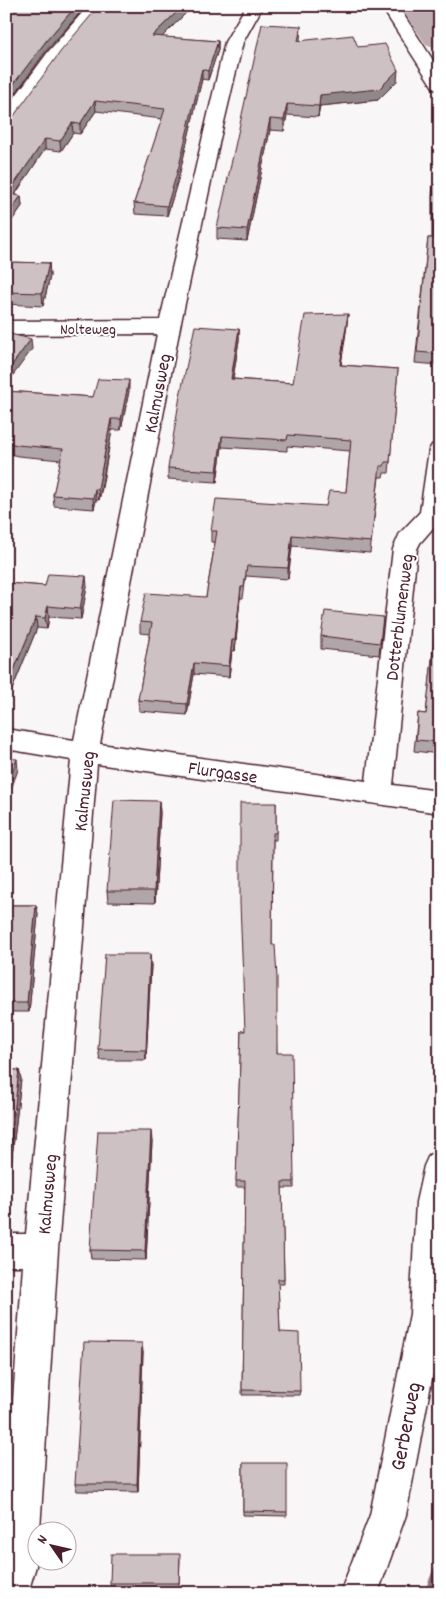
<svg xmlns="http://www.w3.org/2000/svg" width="446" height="1599" font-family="Dekko,sans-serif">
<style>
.green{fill:#ded6d9;stroke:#947a82}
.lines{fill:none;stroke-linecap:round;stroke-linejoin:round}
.stream{fill:#8f747b;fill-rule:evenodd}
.river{fill:#bdadb0;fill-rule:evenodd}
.minor-casing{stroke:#4a1f2b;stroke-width:3}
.minor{fill:#fff;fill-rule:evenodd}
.wall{fill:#b0a6a9;stroke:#4a1f2b}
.shaded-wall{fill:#908789;stroke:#4a1f2b}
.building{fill:#cdc1c4;stroke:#4a1f2b}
.labels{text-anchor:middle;stroke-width:4;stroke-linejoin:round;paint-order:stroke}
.far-street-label{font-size:16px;fill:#4a1f2b;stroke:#fff}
.street-label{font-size:19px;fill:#4a1f2b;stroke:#fff}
.near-street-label{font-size:22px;fill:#4a1f2b;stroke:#fff}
</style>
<rect width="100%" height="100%" fill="#f8f6f7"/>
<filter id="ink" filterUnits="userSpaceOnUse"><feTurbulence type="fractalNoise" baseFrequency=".02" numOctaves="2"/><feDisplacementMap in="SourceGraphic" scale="10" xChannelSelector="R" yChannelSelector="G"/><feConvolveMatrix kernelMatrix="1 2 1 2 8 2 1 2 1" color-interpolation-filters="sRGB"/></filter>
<g filter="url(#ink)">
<polygon class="green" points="405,6 440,6 440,58"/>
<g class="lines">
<polygon class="stream" points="440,1563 440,1588 438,1593 424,1593 435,1565"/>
<polygon class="river" points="400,6 438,6 440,49 426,45"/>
<g class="minor-casing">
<g id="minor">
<polygon points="88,6 105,6 60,60 13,126 6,128 6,109 48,52"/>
<polygon points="246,6 263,6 243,42 220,139 180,327 100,744 366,781 393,549 400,533 420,512 429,450 432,445 440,442 440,520 420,543 417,549 393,785 440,791 440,813 97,764 58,1250 40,1530 38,1532 36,1566 28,1593 6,1593 6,1493 23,1266 6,1266 6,1234 26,1234 71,760 6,749 6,729 74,740 157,334 6,335 6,321 160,320 225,42"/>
<polygon points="381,6 398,6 440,71 440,90 434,89"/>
<polygon points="440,1151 440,1337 406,1515 378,1593 340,1593 370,1515 410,1314 416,1202 424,1166 429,1155"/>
</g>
</g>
<use href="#minor" class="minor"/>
</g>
<g class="wall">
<polygon points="99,6 193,6 162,37 218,41 218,50 208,80 202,79 179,176 167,216 135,214 134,203 162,119 96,111 80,134 73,133 61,151 45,149 16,193 16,196 21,196 22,206 6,229 6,120 13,117"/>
<polygon points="301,26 300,41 358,47 397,81 378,100 320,106 318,117 287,115 284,131 270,130 247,241 217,239 217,228"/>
<polygon points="440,184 440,365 415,363 428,238 432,238 432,196 433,185"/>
<polygon points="6,262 49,263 50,276 43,306 6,304"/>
<polygon points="347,325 341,365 398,369 389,473 384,473 383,477 379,477 370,553 292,546 288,579 246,576 243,598 240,598 235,651 232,651 229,677 194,674 187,715 139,711 138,700 150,634 140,633 140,622 206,597 215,542 211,542 211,531 326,506 346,492 350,451 287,446 287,451 222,447 217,482 168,479 168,468 239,329 239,340 233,379 293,383"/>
<polygon points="6,391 93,397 129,391 121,430 112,430 102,488 99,500 96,500 94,509 54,506 53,495 61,460 18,456 6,453"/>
<polygon points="6,583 45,586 87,587 81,619 49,617 47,629 37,628 7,702 6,701"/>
<polygon points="438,605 440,605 440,754 414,751 418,713 426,714"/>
<polygon points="383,617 379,655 321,649 321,636"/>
<polygon points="159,801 160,813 155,903 108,902 107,891"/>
<polygon points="276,803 276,840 273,840 272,945 277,1053 294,1182 294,1188 282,1188 284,1279 284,1284 278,1284 280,1332 300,1391 299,1395 242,1395 245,1187 236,1187 241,1031 245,1031"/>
<polygon points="6,905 36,905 38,914 29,1012 6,1012"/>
<polygon points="151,965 146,1060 100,1060 98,1049"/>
<polygon points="6,1070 19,1070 21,1079 8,1191 6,1191"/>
<polygon points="152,1141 146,1260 91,1259 90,1250"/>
<polygon points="143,1352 138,1492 77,1491 75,1484"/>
<polygon points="243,1463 287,1512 287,1516 243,1515"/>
<polygon points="180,1558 179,1587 111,1587 110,1583"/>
</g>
<g class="shaded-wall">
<polygon points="76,6 85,7 46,51 6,106 6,94 46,41"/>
<polygon points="183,6 193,6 153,46 152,36"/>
<polygon points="218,41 218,50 208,80 208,71"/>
<polygon points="202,69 202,79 179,176 167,216 167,206"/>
<polygon points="398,70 397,81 378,100 320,106 318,117 320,95"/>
<polygon points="95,101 96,111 80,134 80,124"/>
<polygon points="287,104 287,115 284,131 284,120"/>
<polygon points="270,119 270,130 247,241 247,230"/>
<polygon points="72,123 73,133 61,151 60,141"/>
<polygon points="45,139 45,149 16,193 16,197 10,194 13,186"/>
<polygon points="21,196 22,206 6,229 6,217"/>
<polygon points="49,263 50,276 43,306 42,293"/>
<polygon points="348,314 347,325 339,376 340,365"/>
<polygon points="239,329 239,340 231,390 231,379"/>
<polygon points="31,339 32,349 6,385 6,373"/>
<polygon points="129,380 129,391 121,430 121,419"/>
<polygon points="111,419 112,430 99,500 98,489"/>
<polygon points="222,436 222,447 217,482 217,471"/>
<polygon points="95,489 96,500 94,509 93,498"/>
<polygon points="292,535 292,546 288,579 288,568"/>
<polygon points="86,576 87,587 81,619 80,609"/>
<polygon points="241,587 240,598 235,651 235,640"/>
<polygon points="48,606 49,617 47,629 45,618"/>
<polygon points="36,617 37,628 7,702 6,689"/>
<polygon points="232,640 232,651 229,677 229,666"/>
<polygon points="194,663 194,674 187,715 187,704"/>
<polygon points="17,759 18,770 6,803 6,788"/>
<polygon points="159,801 160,813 155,903 154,891"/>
<polygon points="36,905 38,914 29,1012 27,1003"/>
<polygon points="150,954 151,965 146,1060 146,1050"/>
<polygon points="19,1070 21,1079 8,1191 6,1183"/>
<polygon points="151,1131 152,1141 146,1260 145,1251"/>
<polygon points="142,1343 143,1352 138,1492 137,1484"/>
</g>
<g class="building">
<polygon points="6,6 76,6 46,41 6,94"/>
<polygon points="99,6 183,6 152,36 218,41 208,71 202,69 179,166 167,206 134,203 165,109 95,101 80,124 72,123 60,141 45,139 13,186 15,187 10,194 21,196 6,217 6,120 13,117 61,51"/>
<polygon points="262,24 301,26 298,41 353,35 358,47 385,44 398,70 379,89 320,95 319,106 287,104 284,120 270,119 247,230 217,228"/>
<polygon points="440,184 440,354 417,352 428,238 434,238 433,185"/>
<polygon points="6,262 49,263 42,293 6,292"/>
<polygon points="348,314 340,365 398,369 390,462 385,462 384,466 380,466 371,542 292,535 288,568 247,566 244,587 241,587 235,640 232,640 229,666 194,663 187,704 138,700 152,623 140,622 146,593 206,597 217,531 211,531 216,499 326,506 329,491 346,492 351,440 288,435 287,440 222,436 217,471 168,468 180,396 195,326 239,329 231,379 293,383 305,315"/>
<polygon points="6,333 31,339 6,373"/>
<polygon points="98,379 129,380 121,419 111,419 98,489 95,489 93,498 53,495 63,449 17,445 6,442 6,391 93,397"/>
<polygon points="48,574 86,576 80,609 48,606 45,618 36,617 6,689 6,583 45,586"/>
<polygon points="438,605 440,605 440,742 416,740 418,713 426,714"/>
<polygon points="325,611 383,617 380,643 321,636"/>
<polygon points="6,758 17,759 6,788"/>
<polygon points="114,800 159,801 154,891 107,891"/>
<polygon points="240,803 276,803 276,833 273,833 272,945 275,945 277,978 277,1053 292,1053 294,1182 282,1182 284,1279 278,1279 280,1332 299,1333 300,1391 242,1390 245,1181 236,1181 241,1031 245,1031 240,903"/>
<polygon points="6,905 36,905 27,1003 6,1003"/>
<polygon points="105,954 150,954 146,1050 98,1049"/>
<polygon points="6,1070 19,1070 6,1183"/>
<polygon points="98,1131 151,1131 145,1251 90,1250"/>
<polygon points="84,1342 142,1343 137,1484 75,1484"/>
<polygon points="243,1463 287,1463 287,1512 243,1511"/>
<polygon points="111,1554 180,1554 179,1583 110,1583"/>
</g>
</g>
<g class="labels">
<g class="far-street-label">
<text x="88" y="334">Nolteweg</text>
</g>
<g class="street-label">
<text transform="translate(156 393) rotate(-79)" y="7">Kalmusweg</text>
<text transform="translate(398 617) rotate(-83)" y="7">Dotterblumenweg</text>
<text transform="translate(223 771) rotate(8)" y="7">Flurgasse</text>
<text transform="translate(83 791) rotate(-84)" y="7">Kalmusweg</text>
<text transform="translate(46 1194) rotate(-85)" y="7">Kalmusweg</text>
</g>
<g class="near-street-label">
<text transform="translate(404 1426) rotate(-79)" y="8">Gerberweg</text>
</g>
</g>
<rect width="446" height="1599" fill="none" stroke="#fff" stroke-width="25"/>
<rect x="12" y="12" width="421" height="1574" fill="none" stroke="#4a1f2b" stroke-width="2" filter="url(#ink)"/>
<g transform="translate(52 1546) rotate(304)"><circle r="24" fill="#ffffff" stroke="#b7a5aa"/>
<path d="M0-4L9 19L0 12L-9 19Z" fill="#4a1f2b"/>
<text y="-8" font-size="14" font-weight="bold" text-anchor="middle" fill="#4a1f2b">N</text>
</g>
</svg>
